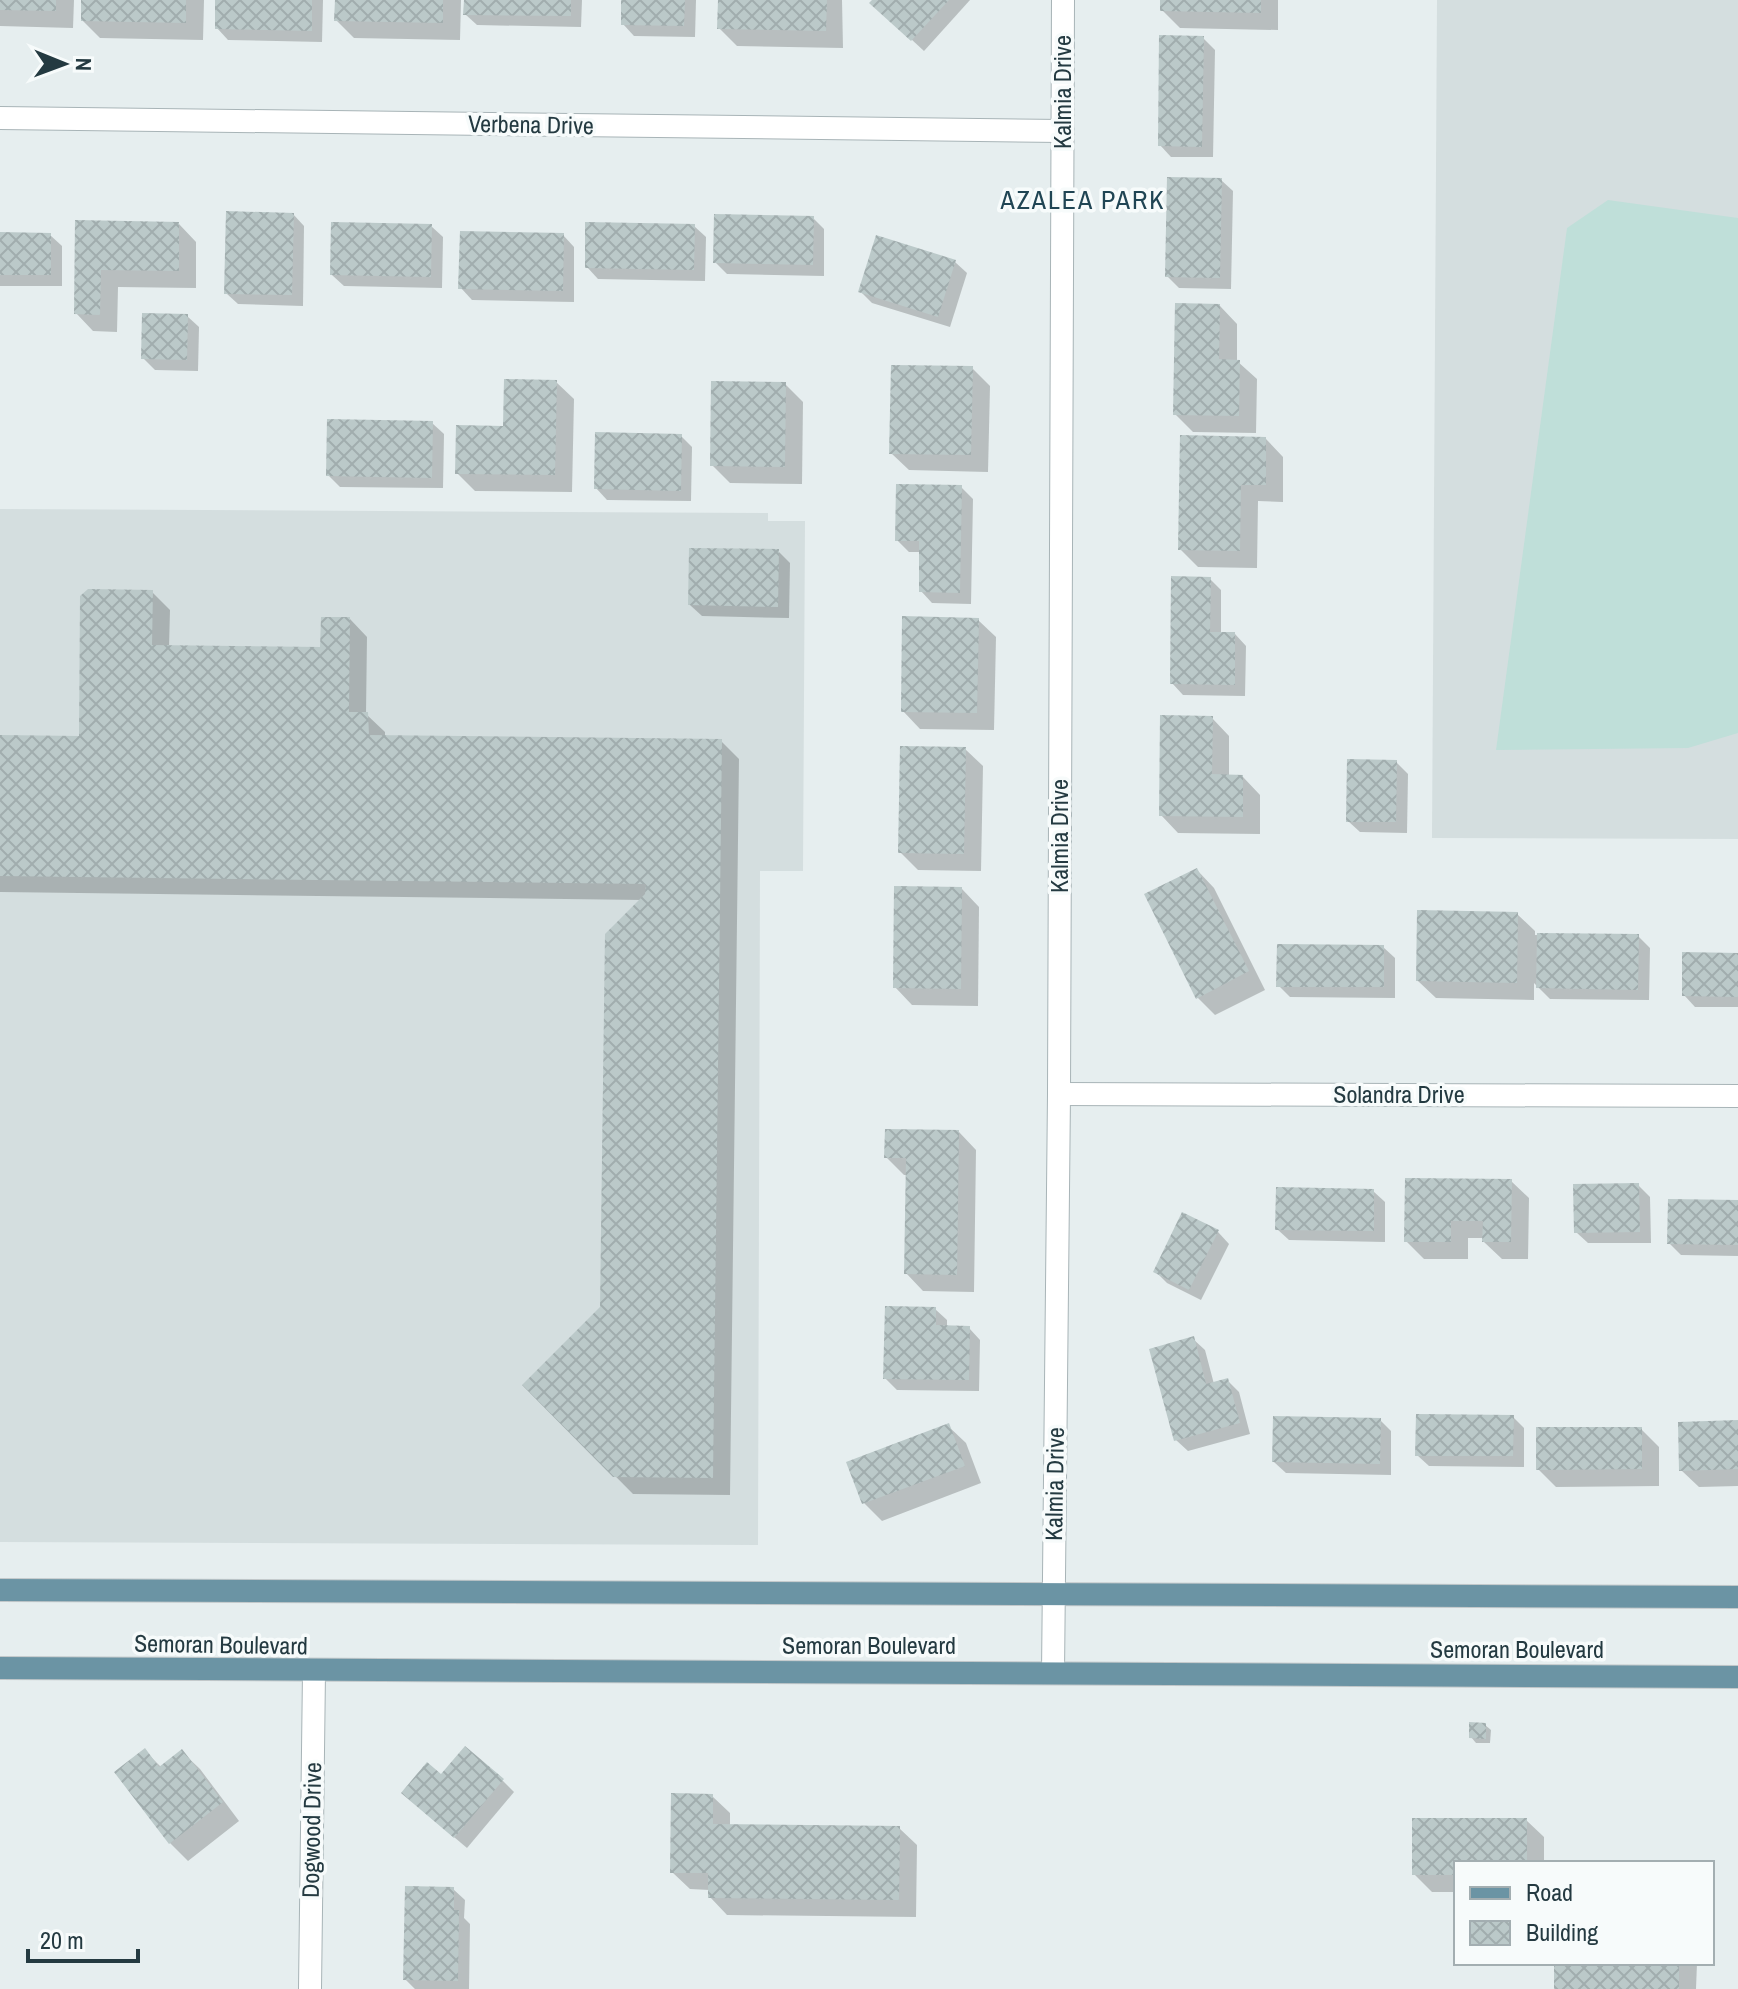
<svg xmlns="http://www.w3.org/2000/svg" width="1738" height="1989" font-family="'Archivo Narrow',sans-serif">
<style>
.built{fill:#d4dedf}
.garden{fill:#bfdfd9}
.shadow{fill:#0003}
.building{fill:url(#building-cross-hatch)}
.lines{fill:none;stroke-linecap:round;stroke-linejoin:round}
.minor-casing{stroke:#a8b4b7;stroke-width:24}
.primary-casing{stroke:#c2c8ca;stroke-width:24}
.minor{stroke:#fff;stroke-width:22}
.primary{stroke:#6b94a4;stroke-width:22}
.labels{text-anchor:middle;stroke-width:7;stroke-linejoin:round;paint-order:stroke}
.street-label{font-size:24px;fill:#243a41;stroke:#f7fbfb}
.neighbourhood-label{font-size:26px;letter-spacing:2px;fill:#204554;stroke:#f7fbfb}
</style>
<defs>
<pattern id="building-cross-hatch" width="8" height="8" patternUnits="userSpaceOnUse" patternTransform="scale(2)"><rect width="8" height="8" fill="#bbc9c9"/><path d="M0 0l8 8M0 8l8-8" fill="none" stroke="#a1adae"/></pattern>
</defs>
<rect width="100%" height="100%" fill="#e6eeef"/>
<g class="built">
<polygon points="1437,0 1738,0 1738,839 1432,838"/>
<polygon points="0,509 768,513 768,521 805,521 803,871 760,871 758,1545 0,1542"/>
</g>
<polygon class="garden" points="1608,200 1738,218 1738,733 1688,748 1496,750 1567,228"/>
<g class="shadow">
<polygon points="0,0 74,0 73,28 0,26"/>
<polygon points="83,0 204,0 203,40 100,38 83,21"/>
<polygon points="217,0 323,0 322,42 228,40 217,28"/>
<polygon points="337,0 461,0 460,40 354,38 336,20"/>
<polygon points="466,0 582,0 581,27 477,25 465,14"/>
<polygon points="623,0 696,0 695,37 634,36 623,24"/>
<polygon points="720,0 842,0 843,48 737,46 720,29"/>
<polygon points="875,0 970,0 924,51 884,14"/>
<polygon points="1162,0 1278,0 1278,30 1180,28 1162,10"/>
<polygon points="1203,38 1215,50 1213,157 1171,157 1160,145"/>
<polygon points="1221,180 1233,191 1231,289 1179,288 1167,276"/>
<polygon points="293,214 304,226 303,306 238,304 226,293"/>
<polygon points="813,218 824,229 824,276 727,274 715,262"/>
<polygon points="77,222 179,224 196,242 196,288 118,287 117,332 93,331 76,313"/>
<polygon points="431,226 443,237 442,288 344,286 332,275"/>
<polygon points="694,226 706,237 705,281 598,279 587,267"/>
<polygon points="0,234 50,235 62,246 62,286 0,286"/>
<polygon points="563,235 574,247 574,302 472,300 461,288"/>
<polygon points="955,262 967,273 950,327 872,303 860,291"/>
<polygon points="1220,306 1237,324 1237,361 1257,379 1256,433 1193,432 1175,414"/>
<polygon points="187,316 199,327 198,371 155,370 143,358"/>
<polygon points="972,368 990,386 988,472 909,470 891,453"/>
<polygon points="556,382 574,399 572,492 475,491 457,473"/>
<polygon points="785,384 803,402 802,484 730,483 712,465"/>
<polygon points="432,423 444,434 443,488 340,487 328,475"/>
<polygon points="681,436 692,447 691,501 607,500 596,488"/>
<polygon points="1266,439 1283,457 1283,502 1258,501 1257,568 1198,567 1180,549"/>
<polygon points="961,487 973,499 971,604 932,603 921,591 921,552 909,552 897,540"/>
<polygon points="778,551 790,563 789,618 702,616 690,605"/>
<polygon points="1210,579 1221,590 1221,634 1235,634 1246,646 1245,696 1183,695 1172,683"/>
<polygon points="152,592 170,610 169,648 322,649 350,619 367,637 366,714 385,732 385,737 721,741 739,759 730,1495 633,1494 525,1385 602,1308 642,900 0,892 0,737 80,738"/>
<polygon points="978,620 996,637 994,730 920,729 903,711"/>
<polygon points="1212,718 1229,736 1229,777 1243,777 1260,795 1260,834 1178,833 1161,815"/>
<polygon points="965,749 983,766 981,871 918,870 900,852"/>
<polygon points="1396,762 1408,774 1407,833 1360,832 1348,821"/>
<polygon points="1197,870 1214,888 1265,990 1215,1015 1198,998"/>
<polygon points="962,889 979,907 978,1006 912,1005 895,987"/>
<polygon points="1517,914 1535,931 1535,935 1638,936 1650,948 1649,1000 1550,999 1534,983 1534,1000 1436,998 1418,981"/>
<polygon points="1383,947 1395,958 1395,998 1290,997 1279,986"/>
<polygon points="1738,955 1738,1007 1695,1007 1684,995"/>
<polygon points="959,1132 976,1150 974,1292 923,1291 906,1273 907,1175 904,1175 886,1157"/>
<polygon points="1511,1181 1529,1198 1528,1259 1502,1259 1484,1242 1484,1238 1468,1238 1468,1259 1424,1259 1406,1241"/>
<polygon points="1638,1185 1650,1197 1651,1243 1588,1243 1576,1232"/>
<polygon points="1373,1191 1385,1202 1385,1242 1289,1240 1277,1229"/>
<polygon points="1738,1202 1738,1256 1681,1255 1669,1243"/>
<polygon points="1218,1232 1229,1244 1201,1300 1167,1283 1156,1272"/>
<polygon points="935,1309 947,1320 947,1328 969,1328 980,1340 979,1391 897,1390 885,1378"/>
<polygon points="1193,1339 1205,1350 1214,1384 1227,1380 1239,1392 1250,1434 1188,1451 1176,1440"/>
<polygon points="1513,1417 1524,1428 1524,1467 1429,1466 1417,1455"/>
<polygon points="1380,1420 1391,1431 1391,1475 1286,1473 1274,1462"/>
<polygon points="1738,1422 1738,1486 1699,1487 1681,1470"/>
<polygon points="948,1426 966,1443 981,1483 882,1521 864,1503 848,1463"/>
<polygon points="1641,1429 1659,1447 1659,1486 1556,1487 1538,1469"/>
<polygon points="1485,1725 1491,1730 1490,1743 1476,1743 1471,1737"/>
<polygon points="145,1751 162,1768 182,1752 200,1769 239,1821 188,1861 170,1843 117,1773"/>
<polygon points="441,1777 502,1780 514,1792 467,1848 415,1804"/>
<polygon points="712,1796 730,1813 730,1826 899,1828 917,1845 916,1917 727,1915 710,1897 710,1890 690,1889 672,1872"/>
<polygon points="1526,1820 1544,1837 1544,1863 1456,1863 1456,1892 1432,1892 1414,1874"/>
<polygon points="453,1889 465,1900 464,1918 470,1924 469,1989 415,1989 405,1979"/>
<polygon points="1556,1963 1697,1963 1696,1989 1556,1989"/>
</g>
<g class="building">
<polygon points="0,0 56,0 56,11 0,10"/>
<polygon points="81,0 186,0 186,23 81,21"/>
<polygon points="215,0 312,0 312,31 215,29"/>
<polygon points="335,0 443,0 443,23 334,21"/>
<polygon points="464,0 571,0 571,16 463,15"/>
<polygon points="621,0 685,0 684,26 621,25"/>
<polygon points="718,0 827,0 826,31 717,29"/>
<polygon points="872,0 949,0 911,41 869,3"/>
<polygon points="1160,0 1261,0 1261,13 1160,11"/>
<polygon points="1159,35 1204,36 1202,147 1158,146"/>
<polygon points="1167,177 1222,178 1220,278 1165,277"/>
<polygon points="226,211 294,213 292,295 224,294"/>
<polygon points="714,214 814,216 813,265 713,263"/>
<polygon points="75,220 179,222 179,271 101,270 100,315 74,314"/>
<polygon points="331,222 432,224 431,277 330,275"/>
<polygon points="585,222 695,224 694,270 585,268"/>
<polygon points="460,231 564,233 563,291 458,289"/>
<polygon points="0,232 51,233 51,275 0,275"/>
<polygon points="876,235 956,260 938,317 858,292"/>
<polygon points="1175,303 1220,304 1219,359 1240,360 1239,416 1173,415"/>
<polygon points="142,313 188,314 187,360 141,359"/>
<polygon points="891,365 973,366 971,455 889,454"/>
<polygon points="504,379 557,380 555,475 455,474 456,425 503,426"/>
<polygon points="711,381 786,382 785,467 710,466"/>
<polygon points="327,419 433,421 432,478 326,476"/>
<polygon points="595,432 682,434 681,491 594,489"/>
<polygon points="1180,435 1266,437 1266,485 1241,485 1240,551 1178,550"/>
<polygon points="896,484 962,485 960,593 919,592 919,541 895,541"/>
<polygon points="689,548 779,549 778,607 688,605"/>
<polygon points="1171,576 1211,577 1210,632 1235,632 1235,685 1170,684"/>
<polygon points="88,589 153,590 152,645 320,647 321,617 350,617 349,712 368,712 369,735 722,739 713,1478 613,1477 522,1385 600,1307 605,934 645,894 646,884 0,876 0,735 79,736 80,596"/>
<polygon points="902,616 979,618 977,713 901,712"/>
<polygon points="1160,715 1213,716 1212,774 1243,775 1243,817 1159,816"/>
<polygon points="900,746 966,747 964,854 898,853"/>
<polygon points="1347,759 1397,760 1396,822 1346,822"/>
<polygon points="1197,868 1249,971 1196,999 1144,894"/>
<polygon points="894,886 962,887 961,989 893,988"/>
<polygon points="1417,910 1518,912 1517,983 1416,981"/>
<polygon points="1537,933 1639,934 1638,990 1536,988"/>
<polygon points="1277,944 1384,945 1384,987 1276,987"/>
<polygon points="1682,952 1738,953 1738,997 1682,996"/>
<polygon points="885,1129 959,1130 957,1275 904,1274 906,1158 884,1158"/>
<polygon points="1405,1178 1512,1179 1511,1242 1482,1242 1483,1221 1451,1221 1451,1242 1404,1242"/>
<polygon points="1639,1183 1640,1232 1574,1233 1573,1184"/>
<polygon points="1276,1187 1374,1189 1374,1231 1275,1230"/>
<polygon points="1668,1199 1738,1200 1738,1245 1667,1244"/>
<polygon points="1182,1212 1219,1230 1189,1290 1153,1272"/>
<polygon points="885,1306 936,1307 936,1325 970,1326 969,1380 883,1379"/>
<polygon points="1194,1336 1206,1384 1228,1378 1240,1423 1174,1441 1149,1349"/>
<polygon points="1416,1414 1514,1415 1513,1456 1415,1456"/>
<polygon points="1273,1416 1381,1418 1380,1464 1272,1462"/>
<polygon points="1738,1420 1738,1469 1679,1471 1678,1422"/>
<polygon points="949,1423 965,1466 862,1504 846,1462"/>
<polygon points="1536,1427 1642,1427 1642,1469 1536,1470"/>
<polygon points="1469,1722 1486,1723 1486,1739 1469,1738"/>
<polygon points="465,1746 504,1779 454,1838 401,1793 427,1762 441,1774"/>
<polygon points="145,1748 159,1767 182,1749 223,1802 169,1844 114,1772"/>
<polygon points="671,1793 713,1794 713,1824 900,1826 899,1900 708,1898 708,1873 670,1873"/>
<polygon points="1412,1818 1527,1818 1527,1863 1456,1863 1456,1875 1412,1875"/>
<polygon points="405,1886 454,1887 454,1910 459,1910 458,1981 403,1980"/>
<rect x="1554" y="1963" width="125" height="26"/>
</g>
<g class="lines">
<g class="minor-casing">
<g id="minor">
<polyline points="0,118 1062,131"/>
<polyline points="1059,1094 1738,1096"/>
<polyline points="1053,1673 1059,1094 1063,0"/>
<polyline points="310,1989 314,1672"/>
</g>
</g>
<g class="primary-casing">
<g id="primary">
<polyline points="0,1590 1738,1597"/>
<polyline points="0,1668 1738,1677"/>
</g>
</g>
<use href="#minor" class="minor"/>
<use href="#primary" class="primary"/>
</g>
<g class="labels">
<g class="street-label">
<text transform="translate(1063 92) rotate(-90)" y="8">Kalmia Drive</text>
<text transform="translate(531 125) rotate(1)" y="8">Verbena Drive</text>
<text transform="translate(1060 836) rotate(-90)" y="8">Kalmia Drive</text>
<text x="1399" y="1103">Solandra Drive</text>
<text transform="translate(1055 1484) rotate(-89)" y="8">Kalmia Drive</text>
<text transform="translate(221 1645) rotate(1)" y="8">Semoran Boulevard</text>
<text x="869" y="1654">Semoran Boulevard</text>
<text x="1517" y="1658">Semoran Boulevard</text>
<text transform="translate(312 1830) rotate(-89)" y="8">Dogwood Drive</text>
</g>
<g class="neighbourhood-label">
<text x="1083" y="209">AZALEA PARK</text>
</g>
</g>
<rect x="1454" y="1861" width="260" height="104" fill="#f7fbfb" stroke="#a3aeb1" stroke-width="2"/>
<rect x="1470" y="1887" width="40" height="12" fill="#6b94a4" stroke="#a3aeb1" stroke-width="2"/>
<text x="1526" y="1901" font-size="24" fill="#243a41">Road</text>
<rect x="1470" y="1921" width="40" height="24" fill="url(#building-cross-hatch)" stroke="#a3aeb1" stroke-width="2"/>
<text x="1526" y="1941" font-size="24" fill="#243a41">Building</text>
<g transform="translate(64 64) rotate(91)" stroke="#f7fbfb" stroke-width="6" paint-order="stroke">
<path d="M0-6L14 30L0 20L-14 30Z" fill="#243a41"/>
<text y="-12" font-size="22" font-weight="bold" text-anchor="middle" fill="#243a41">N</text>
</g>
<path d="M28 1949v12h110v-12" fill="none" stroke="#243a41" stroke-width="4"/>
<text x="40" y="1949" font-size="24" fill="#243a41" stroke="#f7fbfb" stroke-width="6" paint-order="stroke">20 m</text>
</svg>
